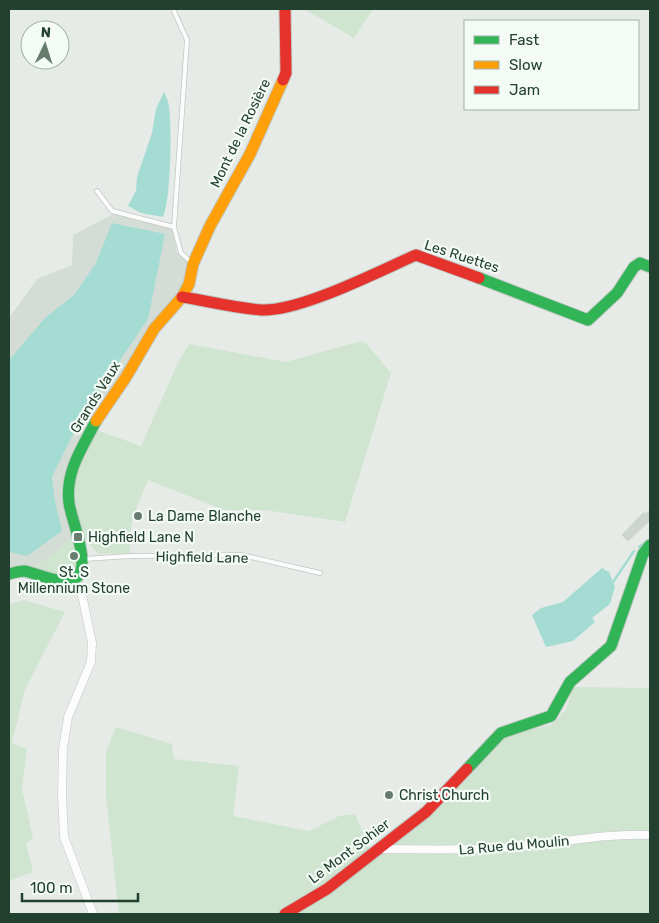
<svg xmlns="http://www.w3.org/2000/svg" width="659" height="923" font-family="Rubik,sans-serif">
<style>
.built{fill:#d3ddd6}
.green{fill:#cfe5cf}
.water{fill:#a4dcd3}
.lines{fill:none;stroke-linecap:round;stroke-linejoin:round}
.stream{stroke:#a4dcd3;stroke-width:2.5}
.building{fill:#ced4d0;stroke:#ced4d0}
.lane-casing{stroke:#c3c8c4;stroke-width:5.5}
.street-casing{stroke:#c3c8c4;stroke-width:9}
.fast-casing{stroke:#bfc7c2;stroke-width:13}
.slow-casing{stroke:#bfc7c2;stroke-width:13}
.jam-casing{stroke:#bfc7c2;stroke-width:13}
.lane{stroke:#fbfcfb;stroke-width:4}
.street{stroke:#fbfcfb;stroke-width:8}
.fast{stroke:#30b455;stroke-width:11}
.slow{stroke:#ff9f0a;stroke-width:11}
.jam{stroke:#e5322d;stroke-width:11}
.poi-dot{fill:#667c6f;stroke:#f4faf5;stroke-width:2}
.labels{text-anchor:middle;stroke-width:4.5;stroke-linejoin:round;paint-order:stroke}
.street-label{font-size:14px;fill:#21402f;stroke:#f4faf5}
.poi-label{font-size:14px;fill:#21402f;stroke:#f4faf5;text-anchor:start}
</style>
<rect width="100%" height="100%" fill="#e6ebe7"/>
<polygon class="built" points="113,214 172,229 177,252 187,262 189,270 185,286 87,431 73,538 34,569 9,571 9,318 37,279 72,265 73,235"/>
<g class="green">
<polygon points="304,9 373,9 354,38"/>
<path d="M361,341l5,2 25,30 -46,149 -80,-12h-41l-76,-30 -16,39 -2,34 -31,1c-20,-17 -30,-48 -25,-74 3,-18 14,-34 23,-50l44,16 36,-81 12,-21 97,18z"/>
<polygon points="73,538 79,561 70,575 62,576 34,569"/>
<polygon points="24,600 65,612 25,689 12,743 27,749 22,789 33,838 26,844 33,872 9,881 9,604"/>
<path d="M573,687l77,1v143c-51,-2 -101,9 -153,13 -36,3 -71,2 -107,1l58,-47 47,-53 13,-10 43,-10 15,-15z"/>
<polygon points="116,727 172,744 174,759 239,766 233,816 309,831 339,816 355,814 370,849 321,889 280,914 119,914 106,796 106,751"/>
<polygon points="622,838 650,838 650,914 293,914 377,853 490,853"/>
</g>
<g class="water">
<path d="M164,92c2,5 5,10 5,15 3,22 2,91 -6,110l-22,-4 -13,-7 8,-15 1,-14 15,-44 4,-24z"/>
<polygon points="112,223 165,234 148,319 82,416 52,477 55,501 62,531 27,556 9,552 9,360 46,317 74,295 96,263"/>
<polygon points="602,568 609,572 615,587 610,604 592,618 595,622 573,641 546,647 532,615 541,608 563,602"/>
</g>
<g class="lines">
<g class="stream">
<polyline points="639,547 647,541"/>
<polyline points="613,582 634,551"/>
</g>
</g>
<polygon class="building" points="650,510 650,520 628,541 622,535 644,512 646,514"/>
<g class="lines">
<g class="lane-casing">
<g id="lane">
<polyline points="173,9 187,40 174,227"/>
<polyline points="97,191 112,211 174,227 181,253 192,263"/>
<polyline points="84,559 130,556 242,555 320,573"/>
</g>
</g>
<g class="street-casing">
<g id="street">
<polyline points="75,580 82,595 92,643 91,662 68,717 63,749 62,794 64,837 93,914"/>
<path d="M379,849c46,0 92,2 138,-2 44,-4 88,-14 133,-12"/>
</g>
</g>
<g class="fast-casing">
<g id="fast">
<polyline points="479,278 588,320 617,293 634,267 640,263 650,267"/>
<path d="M9,574c5,-1 10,-3 15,-3 13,2 41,16 51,8 18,-12 -4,-59 -6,-76 -4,-31 13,-55 27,-82"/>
<polyline points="467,769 501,733 551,716 570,682 611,646 643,554 650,545"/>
</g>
</g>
<g class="slow-casing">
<polyline id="slow" points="96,421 126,377 154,329 182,297 189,284 193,264 210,226 250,154 283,80"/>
</g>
<g class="jam-casing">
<g id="jam">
<polyline points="283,80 286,73 285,9"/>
<path d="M182,297c26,4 53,11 79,13 39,2 118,-39 155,-55l63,23"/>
<polyline points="285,914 327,889 426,812 467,769"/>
</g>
</g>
<use href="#lane" class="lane"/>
<use href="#street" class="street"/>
<use href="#fast" class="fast"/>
<use href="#slow" class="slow"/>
<use href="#jam" class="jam"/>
</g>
<g class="poi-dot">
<circle cx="138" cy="516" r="5"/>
<rect x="73" y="532" width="10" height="10" rx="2.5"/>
<circle cx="74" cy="556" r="5"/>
<circle cx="389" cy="795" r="5"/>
</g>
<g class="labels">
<g class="street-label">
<text transform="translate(240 133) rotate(-64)" y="5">Mont de la Rosière</text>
<text transform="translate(462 256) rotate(18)" y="5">Les Ruettes</text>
<text transform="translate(95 397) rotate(-58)" y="5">Grands Vaux</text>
<text transform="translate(202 557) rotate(1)" y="5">Highfield Lane</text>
<text transform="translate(514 845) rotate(-5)" y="5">La Rue du Moulin</text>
<text transform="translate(349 851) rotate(-37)" y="5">Le Mont Sohier</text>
</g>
<g class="poi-label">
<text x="148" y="521">La Dame Blanche</text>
<text x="88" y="542">Highfield Lane N</text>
<text x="74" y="577" text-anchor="middle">St. S<tspan x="74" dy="16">Millennium Stone</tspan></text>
<text x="399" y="800">Christ Church</text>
</g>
</g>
<rect width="659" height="923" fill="none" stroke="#21402f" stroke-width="20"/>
<rect x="464" y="20" width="175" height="90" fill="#f4faf5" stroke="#a0b0a6"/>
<rect x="474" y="36" width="25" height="8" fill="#30b455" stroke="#a0b0a6"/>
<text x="509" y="45" font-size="15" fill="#21402f">Fast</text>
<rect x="474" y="61" width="25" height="8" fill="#ff9f0a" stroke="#a0b0a6"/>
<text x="509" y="70" font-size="15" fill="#21402f">Slow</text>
<rect x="474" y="86" width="25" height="8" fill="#e5322d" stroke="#a0b0a6"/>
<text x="509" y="95" font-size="15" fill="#21402f">Jam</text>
<g transform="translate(45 45) rotate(4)"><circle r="24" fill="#f4faf5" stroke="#a0b0a6"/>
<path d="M0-4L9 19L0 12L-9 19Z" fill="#667c6f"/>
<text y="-8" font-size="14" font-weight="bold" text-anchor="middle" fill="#21402f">N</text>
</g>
<path d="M22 893v8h116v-8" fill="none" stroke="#21402f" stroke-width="2.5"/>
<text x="30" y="893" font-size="15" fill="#21402f" stroke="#f4faf5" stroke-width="4" paint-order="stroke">100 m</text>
</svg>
